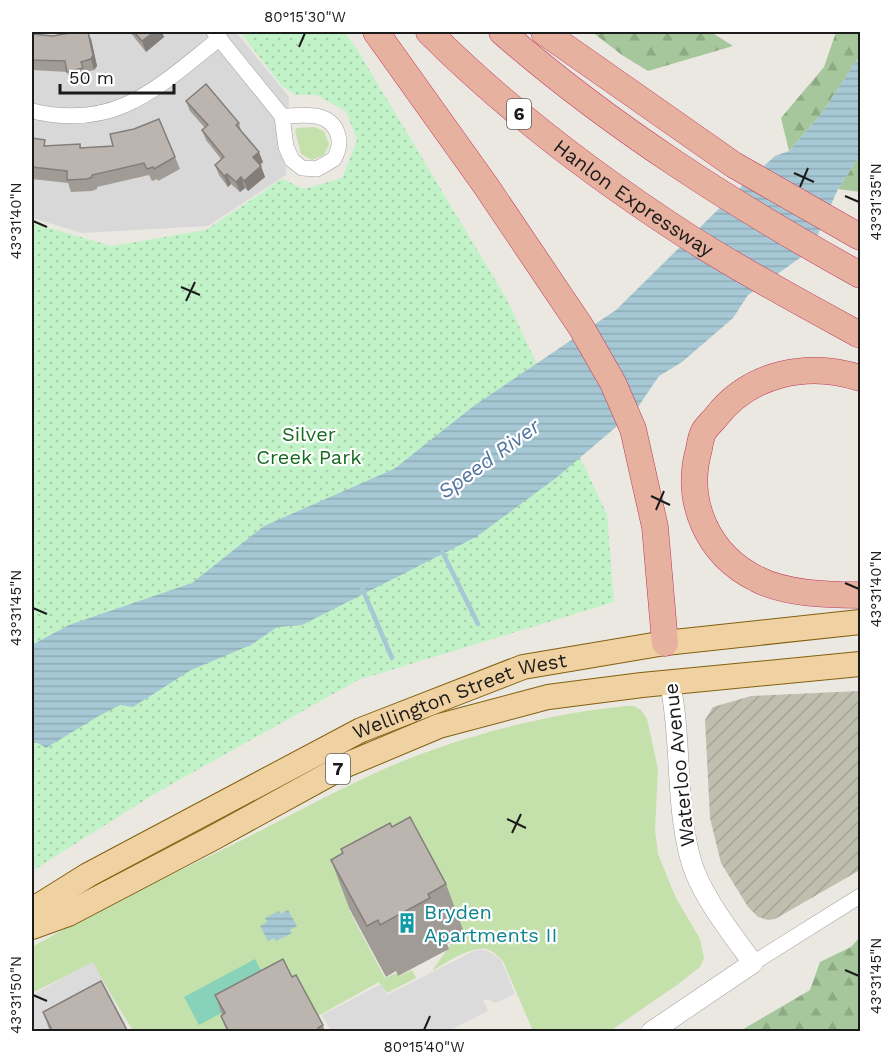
<svg xmlns="http://www.w3.org/2000/svg" width="892" height="1063" font-family="'Work Sans',sans-serif">
<style>
.residential{fill:#d9d8d8}
.construction{fill:url(#construction-furrows)}
.grass{fill:#c4e1ac}
.forest{fill:url(#forest-firs)}
.park{fill:url(#park-dots)}
.pitch{fill:#87d2b8}
.parking{fill:#dbdbdb}
.water{fill:url(#water-rules)}
.lines{fill:none;stroke-linecap:round;stroke-linejoin:round}
.stream{stroke:#a6c8d4;stroke-width:4.5}
.minor-casing{stroke:#9f9f9f;stroke-width:16}
.tertiary-casing{stroke:#9f9f9f;stroke-width:21}
.primary-casing{stroke:#826010;stroke-width:26}
.trunk-casing{stroke:#c13761;stroke-width:27}
.minor{stroke:#fff;stroke-width:15}
.tertiary{stroke:#fff;stroke-width:20}
.primary{stroke:#f0d1a1;stroke-width:24}
.trunk{stroke:#e6b19e;stroke-width:26}
.wall{fill:#a19b96}
.shaded-wall{fill:#837e7a}
.building{fill:#bbb4af;stroke:#837e7a;stroke-width:1.5}
.ticks{fill:none;stroke:#1b1b1b;stroke-width:2}
.labels{text-anchor:middle;stroke-width:4.5;stroke-linejoin:round;paint-order:stroke}
.shield{fill:#fff;stroke:#5f5f5f;stroke-width:1.5}
.shield-label{font-size:18px;font-weight:bold;fill:#1b1b1b}
.street-label{font-size:20px;fill:#1b1b1b;stroke:#fff}
.park-label{font-size:20px;fill:#176b21;stroke:#fff}
.culture-label{font-size:20px;fill:#0d838f;stroke:#fff;text-anchor:start}
.water-label{font-size:21px;font-style:italic;fill:#53769f;stroke:#fff}
.neatline{fill:none;stroke:#1b1b1b;stroke-width:2}
.ticks-label{font-size:15px;text-anchor:middle;fill:#1b1b1b}
</style>
<defs>
<pattern id="construction-furrows" width="10" height="10" patternUnits="userSpaceOnUse" patternTransform="scale(1.5)"><rect width="10" height="10" fill="#bebfae"/><path d="M-1 1l2-2M0 10L10 0M9 11l2-2" fill="none" stroke="#a3a495"/></pattern>
<pattern id="forest-firs" width="22" height="20" patternUnits="userSpaceOnUse" patternTransform="scale(1.5)"><rect width="22" height="20" fill="#a6c69b"/><path d="M5 1l3.5 6h-7zM16 11l3.5 6h-7z" fill="#8eaa85"/></pattern>
<pattern id="park-dots" width="8" height="8" patternUnits="userSpaceOnUse" patternTransform="scale(1.5)"><rect width="8" height="8" fill="#c2f2c7"/><path d="M2 2h.1M6 6h.1" fill="none" stroke="#a6cfaa" stroke-width="1.8" stroke-linecap="round"/></pattern>
<pattern id="water-rules" width="6" height="5" patternUnits="userSpaceOnUse" patternTransform="scale(1.5)"><rect width="6" height="5" fill="#a6c8d4"/><path d="M0 2.5h6" fill="none" stroke="#8eabb5"/></pattern>
</defs>
<rect width="100%" height="100%" fill="#ebe8e1"/>
<polygon class="residential" points="32,32 236,32 289,97 286,175 208,226 82,233 32,218"/>
<polygon class="construction" points="860,691 860,870 775,919 768,920 758,917 748,907 721,863 710,818 705,720 713,707 751,696"/>
<g class="grass">
<polygon points="314,127 324,131 329,144 324,155 312,160 301,154 295,130 297,128"/>
<path d="M626,706h8l7,4 6,9 11,50 -3,61 3,24 18,44 24,41 4,19 -4,9 -23,18 -67,46h-77l-30,-70c-5,-5 -10,-10 -16,-12 -18,-3 -41,14 -55,22l21,-30 12,-6 -36,-68 -80,43 36,68 11,-5 3,3 13,-6 4,8 -29,15 -8,-11 -70,39 -49,10h-127l-41,-68 -60,30v-46c67,-38 137,-71 206,-105 52,-26 102,-54 155,-77 73,-30 154,-51 233,-59z"/>
</g>
<g class="forest">
<polygon points="592,32 711,32 733,46 648,71 622,55"/>
<polygon points="836,32 860,32 860,55 822,113 789,151 781,118 824,67"/>
<polygon points="860,155 860,192 838,189"/>
<polygon points="860,937 860,991 859,992 860,1031 740,1031 810,990 820,962 851,947"/>
</g>
<polygon class="park" points="240,32 344,32 355,46 506,298 607,515 614,602 358,680 156,793 32,871 32,223 112,246 206,230 282,179 304,189 342,178 357,140 346,111 316,95 296,95 282,86"/>
<polygon class="pitch" points="255,959 270,987 199,1025 184,997"/>
<g class="parking">
<polygon points="480,950 488,951 501,960 515,994 495,1003 489,1000 483,1000 488,1011 449,1031 331,1031 322,1015 381,984 387,995 472,952"/>
<polygon points="93,962 126,1024 111,1031 32,1032 32,995"/>
</g>
<g class="water">
<polygon points="860,55 860,155 838,189 811,250 748,295 733,318 682,362 659,376 636,410 556,478 476,537 302,625 277,627 251,645 191,670 133,707 120,705 97,717 46,748 38,743 32,743 32,645 69,625 192,583 264,526 394,469 475,405 616,310 744,184 775,156 789,151 822,113"/>
<polygon points="288,910 297,926 290,930 292,933 276,941 274,938 268,941 260,926 267,922 265,918 279,911 281,914"/>
</g>
<g class="lines">
<g class="stream">
<polyline points="441,549 478,624"/>
<polyline points="362,588 392,658"/>
</g>
<g class="minor-casing">
<g id="minor">
<path d="M214,32l68,84 4,31 6,13 10,8 15,1 17,-10c5,-9 7,-17 3,-27 -9,-22 -36,-16 -55,-16"/>
<path d="M32,111c85,20 126,-24 188,-73"/>
<polyline points="753,963 860,896"/>
</g>
</g>
<g class="tertiary-casing">
<path id="tertiary" d="M651,1032l102,-69c-22,-30 -54,-70 -63,-106 -15,-57 -8,-117 -20,-174"/>
</g>
<g class="primary-casing">
<g id="primary">
<path id="s1" d="M32,910l56,-35 273,-145 162,-63 142,-24 195,-21"/>
<polyline points="32,927 68,914 213,838 346,765 439,726 548,697 642,685 860,664"/>
</g>
</g>
<g class="trunk-casing">
<g id="trunk">
<polyline points="376,32 486,186 581,327 613,383 633,429 655,527 665,643"/>
<path id="s2" d="M429,32c78,78 168,146 261,206 55,35 113,66 170,97"/>
<path d="M502,32c109,95 232,173 358,243"/>
<polyline points="544,32 734,165 860,237"/>
<path d="M860,378c-52,-17 -110,-5 -144,39 -4,5 -9,9 -12,14 -3,5 -4,12 -5,18 -15,53 9,106 58,130 28,15 72,16 103,16"/>
</g>
</g>
<use href="#minor" class="minor"/>
<use href="#tertiary" class="tertiary"/>
<use href="#primary" class="primary"/>
<use href="#trunk" class="trunk"/>
</g>
<g class="wall">
<polygon points="130,32 162,32 164,37 146,52"/>
<polygon points="32,34 91,39 97,66 94,70 85,72 87,79 71,82 67,72 32,70"/>
<polygon points="186,101 239,123 241,131 263,162 260,165 265,177 248,191 245,188 240,192 231,184 228,187 219,175 215,165 221,159 206,140 202,130 205,128 190,111"/>
<polygon points="32,138 47,146 80,144 81,148 175,157 180,169 158,181 157,179 152,181 149,175 97,187 97,189 92,191 71,192 68,183 32,179"/>
<polygon points="392,827 446,884 465,935 447,944 449,949 398,976 396,971 386,977 350,910 331,860 343,853 341,849"/>
<polygon points="292,977 323,1025 325,1032 227,1032 221,1016 222,1015 215,995"/>
<polygon points="43,1012 128,1032 50,1032"/>
</g>
<g class="shaded-wall">
<polygon points="88,32 91,39 97,66 94,70 91,59"/>
<polygon points="154,32 162,32 164,37 146,52 142,41"/>
<polygon points="259,152 263,162 257,167 253,157"/>
<polygon points="261,166 265,177 248,191 244,181"/>
<polygon points="227,174 231,184 228,187 224,176"/>
<polygon points="241,177 245,188 240,192 236,182"/>
</g>
<g class="building">
<polygon points="75,32 88,32 93,55 91,59 81,62 83,68 67,72 65,61 32,60 32,34 53,36"/>
<polygon points="134,32 154,32 142,41"/>
<polygon points="206,84 239,123 236,125 259,152 253,157 261,166 244,181 241,177 236,182 227,174 224,176 215,165 224,157 202,130 208,125 186,101"/>
<polygon points="159,119 175,157 154,169 153,167 147,169 144,163 92,175 92,177 87,179 67,180 67,171 32,167 32,138 45,140 44,146 80,144 80,148 113,146 110,134 134,129"/>
<polygon points="410,817 446,884 428,894 430,898 380,925 378,920 367,926 331,860 343,853 341,849 390,823 392,827"/>
<polygon points="283,959 292,977 296,975 323,1025 318,1028 320,1032 229,1032 221,1016 225,1013 215,995"/>
<polygon points="101,981 128,1032 53,1032 43,1012"/>
</g>
<path class="ticks" d="M299,47l6,-14M794,173l20,9M800,187l8,-19M845,196l14,6M33,221l14,6M181,287l19,8M186,301l9,-19M651,496l19,9M656,510l8,-19M845,583l14,6M33,608l14,6M507,819l19,9M512,833l9,-19M845,970l14,6M33,995l14,6M424,1030l6,-14"/>
<defs>
<g id="building-bare" transform="scale(1.62)"><path d="M-4-6H4V6H1V3H-1V6H-4ZM-2.5-4.3h1.7v1.8h-1.7ZM.8-4.3h1.7v1.8H.8ZM-2.5-1h1.7V.8h-1.7ZM.8-1h1.7V.8H.8Z" fill="#0f9aa8" stroke="#fff" stroke-width="2.5" paint-order="stroke"/></g>
</defs>
<g fill-rule="evenodd">
<use href="#building-bare" x="407" y="923"/>
</g>
<g class="labels">
<g class="shield">
<rect x="507" y="99" width="24" height="30" rx="4.5"/>
<rect x="326" y="754" width="24" height="30" rx="4.5"/>
</g>
<g class="shield-label">
<text x="519" y="120">6</text>
<text x="338" y="775">7</text>
</g>
<g class="street-label">
<text dy="7" stroke="none"><textPath href="#s2" startOffset="264">Hanlon Expressway</textPath></text>
<text dy="7" stroke="none"><textPath href="#s1" startOffset="480">Wellington Street West</textPath></text>
<text transform="translate(679 765) rotate(-96)" y="7">Waterloo Avenue</text>
</g>
<g class="park-label">
<text x="309" y="441">Silver<tspan x="309" dy="23">Creek Park</tspan></text>
</g>
<g class="culture-label">
<text x="424" y="919">Bryden<tspan x="424" dy="23">Apartments II</tspan></text>
</g>
<g class="water-label">
<text transform="translate(489 459) rotate(-36)" y="7">Speed River</text>
</g>
</g>
<rect width="892" height="1063" fill="none" stroke="#ffffff" stroke-width="66"/>
<path d="M60 84v9h114v-9" fill="none" stroke="#1b1b1b" stroke-width="3"/>
<text x="69" y="84" font-size="18" fill="#1b1b1b" stroke="#ffffff" stroke-width="4.5" paint-order="stroke">50 m</text>
<rect x="33" y="33" width="826" height="997" class="neatline"/>
<g class="ticks-label">
<text x="305" y="22">80°15'30"W</text>
<text transform="translate(876 202) rotate(-90)" y="5">43°31'35"N</text>
<text transform="translate(16 221) rotate(-90)" y="5">43°31'40"N</text>
<text transform="translate(876 589) rotate(-90)" y="5">43°31'40"N</text>
<text transform="translate(16 608) rotate(-90)" y="5">43°31'45"N</text>
<text transform="translate(876 976) rotate(-90)" y="5">43°31'45"N</text>
<text transform="translate(16 995) rotate(-90)" y="5">43°31'50"N</text>
<text x="424" y="1052">80°15'40"W</text>
</g>
</svg>
